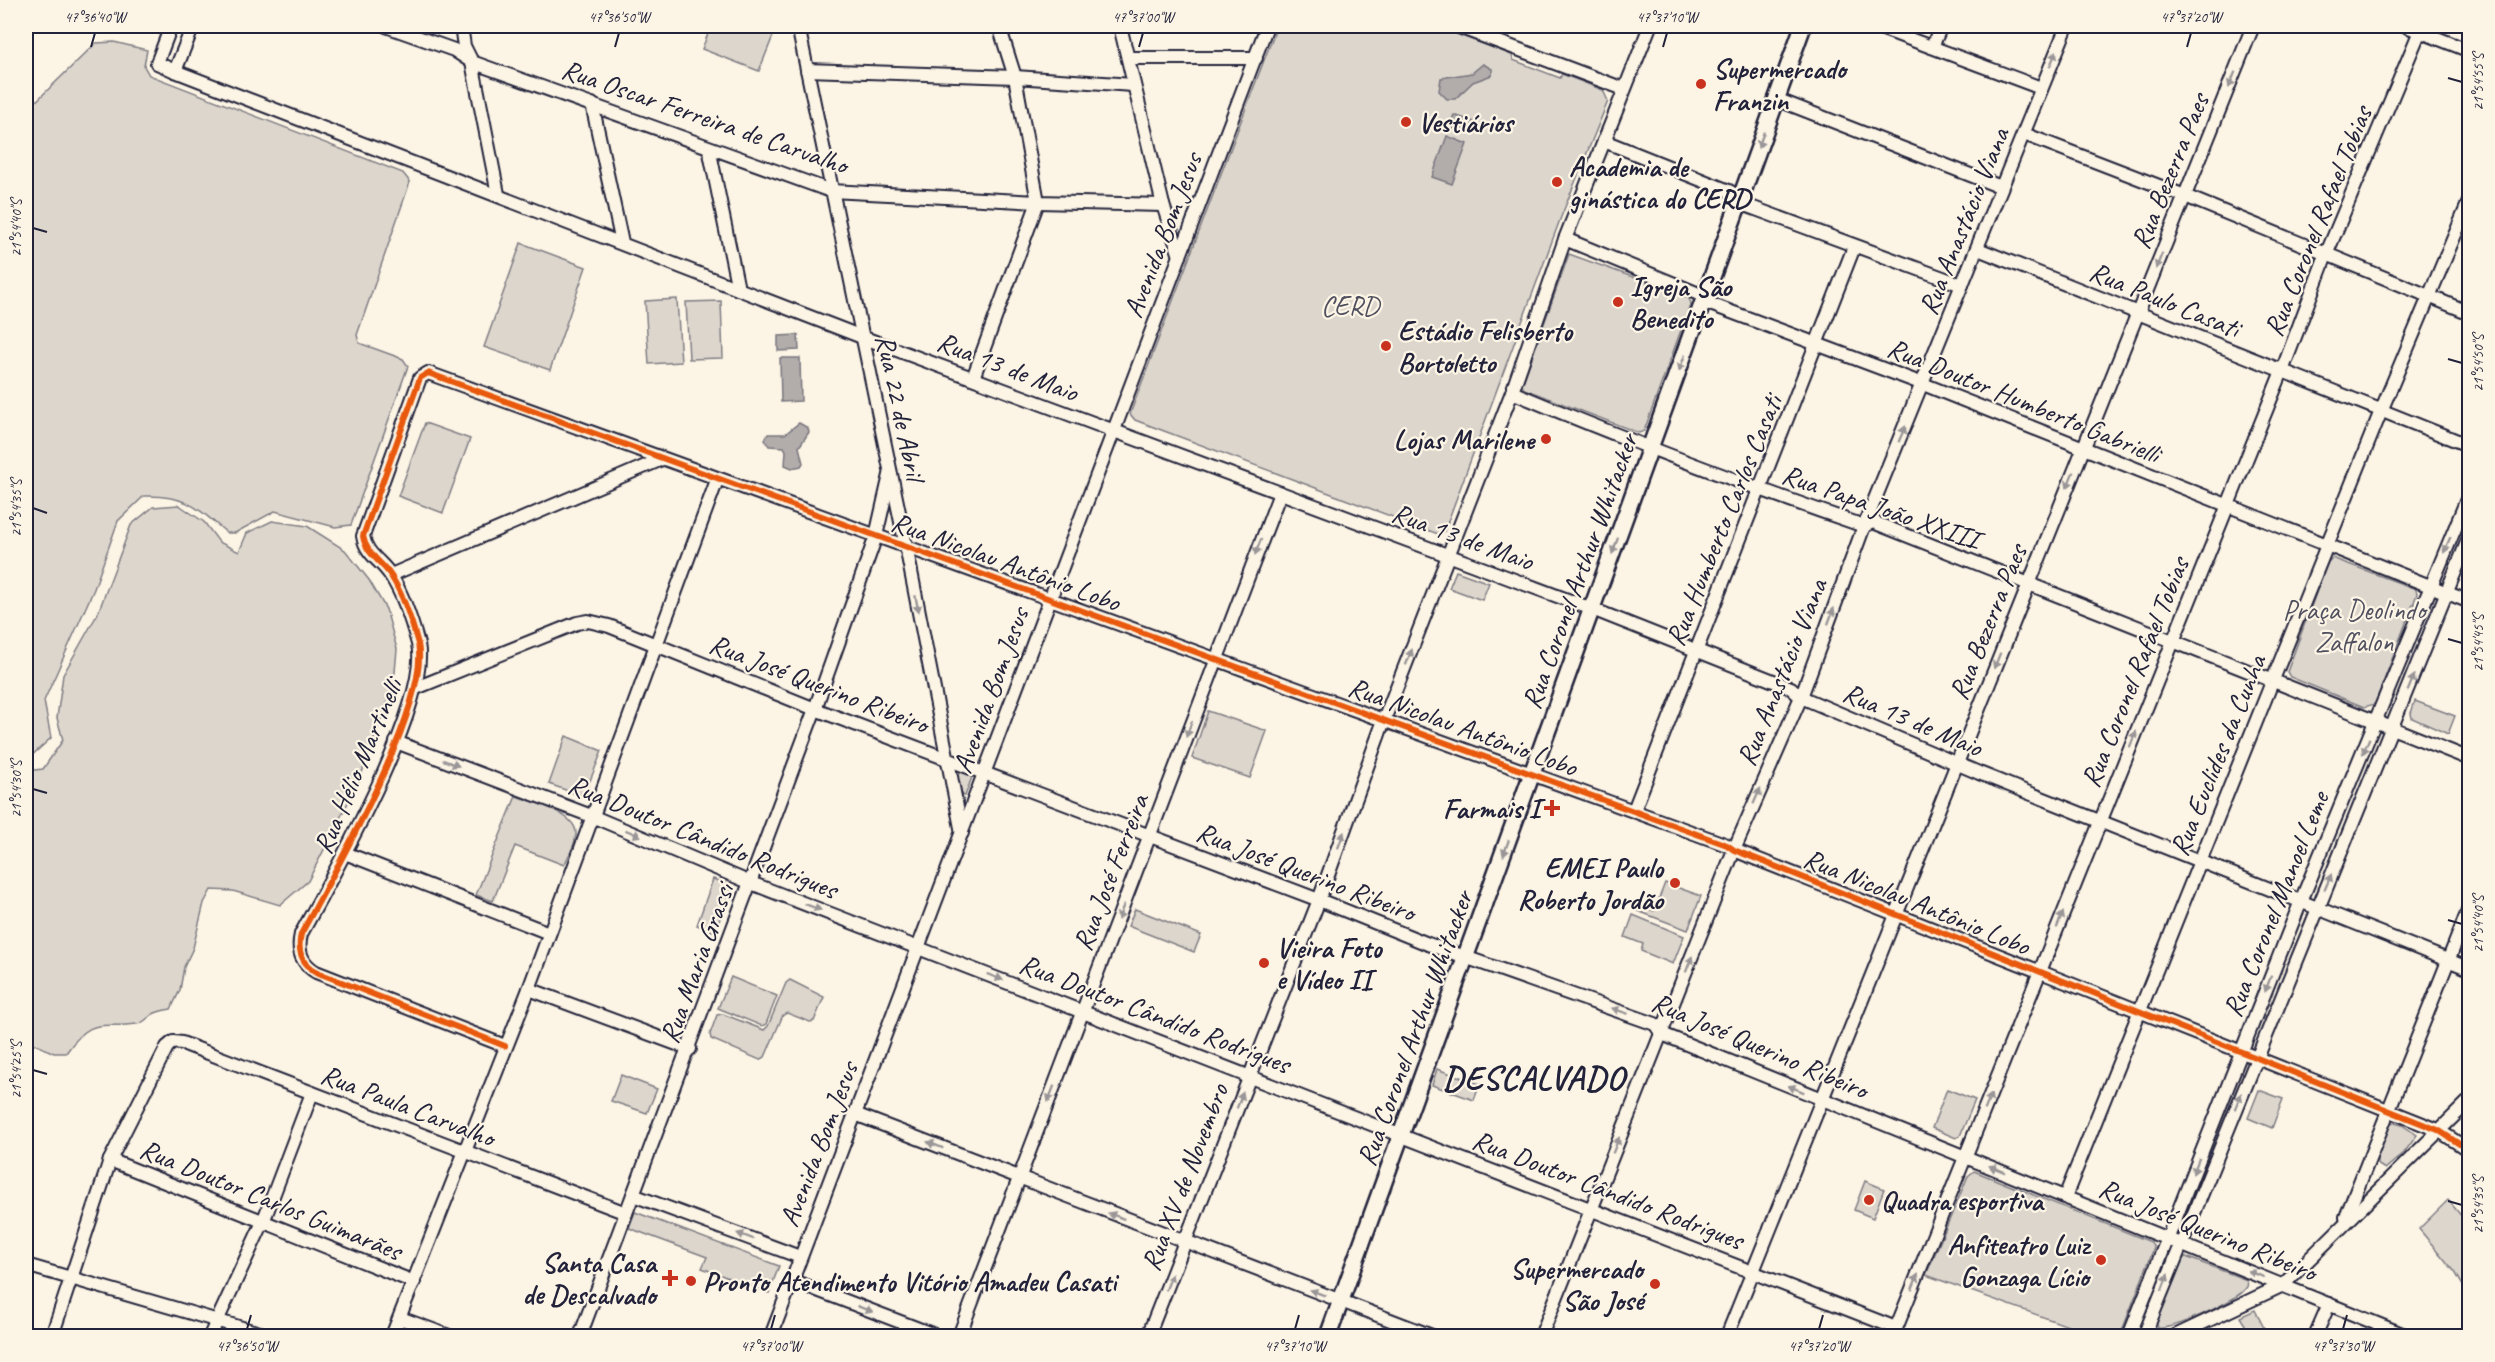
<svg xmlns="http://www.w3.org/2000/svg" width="2495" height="1362" font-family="Caveat,sans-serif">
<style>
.green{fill:#dcd6cc;stroke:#7f7c84;stroke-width:1.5}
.water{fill:#b2adab;stroke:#78757e;stroke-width:1.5}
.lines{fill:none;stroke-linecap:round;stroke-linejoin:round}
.minor-casing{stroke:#22223b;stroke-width:16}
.major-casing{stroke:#22223b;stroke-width:20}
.minor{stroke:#fcf5e5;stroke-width:12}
.major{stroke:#fcf5e5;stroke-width:15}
.cycleway-casing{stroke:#fcf5e5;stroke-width:10}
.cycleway{stroke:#e8590c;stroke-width:6}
.oneway{fill:#9a9698}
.ticks{fill:none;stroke:#22223b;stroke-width:2}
.poi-dot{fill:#c8321e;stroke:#fcf5e5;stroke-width:2}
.labels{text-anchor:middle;stroke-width:4.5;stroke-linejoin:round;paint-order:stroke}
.poi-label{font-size:28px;font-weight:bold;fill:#22223b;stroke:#fcf5e5;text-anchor:start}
.street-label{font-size:28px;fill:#22223b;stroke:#fcf5e5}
.park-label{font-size:28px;fill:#504f5f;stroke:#fcf5e5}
.district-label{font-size:34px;font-weight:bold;letter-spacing:1.5px;fill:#22223b;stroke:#fcf5e5}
.neatline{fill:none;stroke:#22223b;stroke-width:2}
.ticks-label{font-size:15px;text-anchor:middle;fill:#22223b}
</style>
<rect width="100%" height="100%" fill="#fcf5e5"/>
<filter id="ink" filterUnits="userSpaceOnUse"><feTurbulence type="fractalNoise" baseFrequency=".0167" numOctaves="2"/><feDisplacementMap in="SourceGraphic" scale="12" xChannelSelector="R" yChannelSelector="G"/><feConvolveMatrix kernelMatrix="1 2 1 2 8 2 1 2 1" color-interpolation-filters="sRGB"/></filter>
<g filter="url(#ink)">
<g class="green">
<polygon points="711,26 777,26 759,71 702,49"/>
<polygon points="1277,26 1437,26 1512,55 1513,60 1560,78 1562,74 1603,90 1608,101 1561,217 1444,532 1438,534 1135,420 1130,414"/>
<path d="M114,42l33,8 -3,16 5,9 254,98 7,9 -53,153 2,8 44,16 5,7 -57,159 -16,2 -60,-16 -40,22h-8c-31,-26 -40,-38 -83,-37l-26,25 -24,68 -50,112 7,37 -22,20 -3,1v-648l70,-68z"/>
<polygon points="521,243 586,267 550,370 484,347"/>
<polygon points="1569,254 1688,297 1691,303 1644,431 1639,433 1524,389 1522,385"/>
<polygon points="677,299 681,362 649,364 645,301"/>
<polygon points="721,301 723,358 689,359 686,302"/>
<polygon points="425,423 470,439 443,513 398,496"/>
<path d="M179,505l25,17 15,20 20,10 8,-19 25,-12 35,5 38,24 24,30 17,29 11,40 -2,23 -8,31 -28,78 -51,100 -28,24 -47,-14 -22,-1 -7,13 -11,45 -9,19 -4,23 -9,19c-6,1 -13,2 -18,5 -6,4 -10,10 -16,10 -37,5 -44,-9 -71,29h-12l-28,-13v-269l17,-2 20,-29 -6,-22 6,-43 35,-62 33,-88 22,-18z"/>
<polygon points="2332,558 2416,589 2417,594 2375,704 2364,707 2290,677 2287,672 2327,563"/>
<polygon points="1456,571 1489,583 1482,600 1449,588"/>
<polygon points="2415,701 2455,716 2448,734 2412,718 2411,713"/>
<polygon points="1208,711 1267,731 1250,778 1192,758"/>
<polygon points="566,736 602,751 585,793 579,795 549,784"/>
<polygon points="960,769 972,777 965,796 962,795 956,774"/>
<path d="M516,796c16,6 61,17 60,38 0,10 -8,23 -12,31l-49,-19 -22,55 -17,-6z"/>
<polygon points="713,879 729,884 731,888 715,932 697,925"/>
<polygon points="1665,883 1701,896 1688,930 1635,910 1637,904 1654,911"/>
<polygon points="1135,909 1201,935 1194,952 1128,926"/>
<polygon points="1633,915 1684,936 1673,964 1641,951 1643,944 1625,937"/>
<polygon points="731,977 777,996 766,1024 762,1026 718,1008"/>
<polygon points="790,980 824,997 814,1021 810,1022 787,1013 783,1015 765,1057 760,1060 711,1039 710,1034 717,1015 723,1014 764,1030 768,1026 786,983"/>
<polygon points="1437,1069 1480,1084 1474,1100 1432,1085"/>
<polygon points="621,1075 657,1089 647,1113 611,1101"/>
<polygon points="1947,1089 1975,1100 1960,1136 1956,1138 1932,1128"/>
<polygon points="2259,1090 2283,1099 2272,1128 2248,1118"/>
<polygon points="2391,1122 2402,1125 2417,1135 2404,1153 2385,1169 2377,1164 2377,1159"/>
<polygon points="1974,1171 2151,1242 2154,1248 2120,1336 2096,1336 1926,1275 1968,1176"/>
<polygon points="1865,1181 1884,1189 1873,1218 1854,1210"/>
<polygon points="2448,1200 2469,1225 2469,1296 2455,1272 2419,1229"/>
<polygon points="635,1212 779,1266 769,1293 702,1268 707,1257 629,1228"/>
<path d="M2186,1257l61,23c0,4 2,5 -1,8 -7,12 -76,43 -88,40l-2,-7 25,-62z"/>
<polygon points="2255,1310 2268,1336 2252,1336 2240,1317"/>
</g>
<g class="water">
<polygon points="1483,64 1492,69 1492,75 1473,82 1455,99 1447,99 1439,91 1441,78 1472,73"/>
<polygon points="1454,115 1474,122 1469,134 1449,127"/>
<polygon points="1447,136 1467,144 1452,184 1432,177"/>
<polygon points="798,335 799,350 778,351 778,336"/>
<polygon points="780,358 800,358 801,401 781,402"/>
<polygon points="799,423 808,428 809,432 799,447 803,463 801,466 792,468 785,465 786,451 784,447 769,446 765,440 768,434 785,434"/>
</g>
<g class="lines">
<g class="minor-casing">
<g id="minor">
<polyline points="171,26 157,63 175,71 862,337 1592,609 1791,688 1801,697 1979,773 2470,969"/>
<polyline points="386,26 454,50 472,62 831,191 1038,202 1163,205"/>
<polyline points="461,26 464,46 472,62 498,194"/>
<polyline points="798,26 906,546 962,833"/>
<polyline points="1120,26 1163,205 1180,256"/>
<polyline points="1456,26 1624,89"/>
<polyline points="1875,26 2041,88"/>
<polyline points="2406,26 2470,51"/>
<polyline points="1932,47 1941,26"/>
<polyline points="1128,58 1256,58"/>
<polyline points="807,70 1015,77 1133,85"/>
<polyline points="175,71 193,26"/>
<polyline points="1776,99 2001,187"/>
<polyline points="592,104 622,243"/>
<polyline points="2024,134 2185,196 2470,313"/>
<polyline points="1604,141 1729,191 1740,198 1745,205 1962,285"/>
<polyline points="709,148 738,289"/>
<polyline points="1565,239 1706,297 1710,304 1923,384 2470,602"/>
<polyline points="1978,249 2470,446"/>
<polyline points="973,378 1038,202 1015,77 999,26"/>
<path d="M1512,392c116,49 233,93 352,134l9,-4 597,237"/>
<polyline points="391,575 662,459"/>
<polyline points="416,688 577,623 588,621 609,626 815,709 1319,900 1428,944 1655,1024 1662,1034 2407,1336"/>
<polyline points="396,742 594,817 751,883 1896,1328"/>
<polyline points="1634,810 1854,247"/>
<polyline points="345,853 549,933"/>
<polyline points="529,989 690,1049"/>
<path d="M505,1046l-189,-74c-15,-9 -19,-21 -15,-38 31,-57 130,-231 117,-290 -6,-22 -14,-48 -27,-68 -9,-15 -25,-21 -28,-40l57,-158 8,-5 1299,472 7,5 704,280 32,21"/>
<polyline points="855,1114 1432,1336"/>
<polyline points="110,1160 414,1282"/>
<polyline points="633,1195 800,1257"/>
<polyline points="2065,1197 2381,411 2470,199"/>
<polyline points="2346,1217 2470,906"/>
<polyline points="26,1265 270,1336"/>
<polyline points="791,1280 937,1336"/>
<polyline points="400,1318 449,1336"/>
<polyline points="52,1336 110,1160 167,1047 173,1042 182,1043 626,1213"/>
<polyline points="210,1336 263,1222 312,1093"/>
<polyline points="392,1336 529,989 717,480"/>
<polyline points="580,1336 815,709 876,536 890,475"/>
<polyline points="771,1336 1267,26"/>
<polyline points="959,1336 1280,493"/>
<polyline points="1148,1336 1319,900 1384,720 1512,392 1565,239 1650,26"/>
<polyline points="1541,1336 1734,850 1801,697 1864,526 2067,26"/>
<polyline points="1727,1336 2253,26"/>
<polyline points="1893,1336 2282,371 2326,255 2422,26"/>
<polyline points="2129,1336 2301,901 2470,492"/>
<polyline points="2144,1336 2470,535"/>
<polyline points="2175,1336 2283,1285 2470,1100"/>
<polyline points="2315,1336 2329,1304"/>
</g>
</g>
<g class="major-casing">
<polyline id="major" points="1328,1336 1803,26"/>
</g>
<use href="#minor" class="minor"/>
<use href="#major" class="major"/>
<g class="cycleway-casing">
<path id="cycleway" d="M505,1046l-189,-74c-15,-9 -19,-21 -15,-38 31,-57 130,-231 117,-290 -6,-22 -14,-48 -27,-68 -9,-15 -25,-21 -28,-40l57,-158 8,-5 1299,472 7,5 704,280 32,21"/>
</g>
<use href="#cycleway" class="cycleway"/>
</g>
<defs><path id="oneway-solid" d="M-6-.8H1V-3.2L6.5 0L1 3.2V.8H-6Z" transform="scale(1.5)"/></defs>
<g class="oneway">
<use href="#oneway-solid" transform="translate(2053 59) rotate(-67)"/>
<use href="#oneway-solid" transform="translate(2232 80) rotate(112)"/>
<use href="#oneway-solid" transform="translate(1761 140) rotate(110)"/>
<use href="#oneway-solid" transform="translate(2159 261) rotate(112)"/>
<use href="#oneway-solid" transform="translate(1682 363) rotate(110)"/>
<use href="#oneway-solid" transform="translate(1902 434) rotate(-67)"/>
<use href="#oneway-solid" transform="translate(2070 480) rotate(112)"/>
<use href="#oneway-solid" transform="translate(2447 545) rotate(113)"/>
<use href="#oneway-solid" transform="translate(1615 546) rotate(110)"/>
<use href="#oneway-solid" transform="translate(1258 547) rotate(111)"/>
<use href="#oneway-solid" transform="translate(917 604) rotate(79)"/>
<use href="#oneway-solid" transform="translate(1831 616) rotate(-70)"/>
<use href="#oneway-solid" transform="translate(1409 657) rotate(-69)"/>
<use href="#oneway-solid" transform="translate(1997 661) rotate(112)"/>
<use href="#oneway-solid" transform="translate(2411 683) rotate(-68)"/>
<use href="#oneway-solid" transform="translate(1189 729) rotate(110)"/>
<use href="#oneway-solid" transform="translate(2133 739) rotate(-68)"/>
<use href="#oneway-solid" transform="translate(2366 746) rotate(113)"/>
<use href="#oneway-solid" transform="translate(451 763) rotate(21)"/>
<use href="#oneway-solid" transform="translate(1757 796) rotate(-66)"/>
<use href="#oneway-solid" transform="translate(633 833) rotate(23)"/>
<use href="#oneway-solid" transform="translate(1341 840) rotate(-70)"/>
<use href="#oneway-solid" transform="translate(1506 848) rotate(109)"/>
<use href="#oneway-solid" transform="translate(2328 882) rotate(-67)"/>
<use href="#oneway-solid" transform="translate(813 907) rotate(21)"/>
<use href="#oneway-solid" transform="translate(1121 912) rotate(111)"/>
<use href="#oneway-solid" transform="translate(2060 920) rotate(-68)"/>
<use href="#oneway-solid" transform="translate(1689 964) rotate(-69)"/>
<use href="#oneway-solid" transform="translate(995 977) rotate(21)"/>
<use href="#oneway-solid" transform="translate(2268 984) rotate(111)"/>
<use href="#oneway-solid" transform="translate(1620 1011) rotate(-161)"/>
<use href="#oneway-solid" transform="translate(1796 1089) rotate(-158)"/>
<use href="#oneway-solid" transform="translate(1051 1094) rotate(111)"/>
<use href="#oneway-solid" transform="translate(1240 1100) rotate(-69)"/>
<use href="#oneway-solid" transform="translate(2238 1101) rotate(-68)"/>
<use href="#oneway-solid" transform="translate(1988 1102) rotate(-68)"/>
<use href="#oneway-solid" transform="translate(935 1145) rotate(-158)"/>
<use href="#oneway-solid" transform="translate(1616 1145) rotate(-68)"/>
<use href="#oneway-solid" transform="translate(2196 1166) rotate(112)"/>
<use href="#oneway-solid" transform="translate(1997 1169) rotate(-158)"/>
<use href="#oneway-solid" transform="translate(1116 1216) rotate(-159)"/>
<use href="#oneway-solid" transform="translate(745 1236) rotate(-160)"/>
<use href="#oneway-solid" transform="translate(2256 1274) rotate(-158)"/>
<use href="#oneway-solid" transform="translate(1169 1282) rotate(-69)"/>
<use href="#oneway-solid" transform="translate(1915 1282) rotate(-68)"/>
<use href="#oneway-solid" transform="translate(2165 1282) rotate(-69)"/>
<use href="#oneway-solid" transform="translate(1318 1293) rotate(-159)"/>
<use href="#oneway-solid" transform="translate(865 1309) rotate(21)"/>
</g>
</g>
<path class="ticks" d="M91,47l4,-14M615,47l4,-14M1139,47l4,-14M1663,47l4,-14M2187,47l4,-14M2448,78l14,4M33,228l14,4M2448,359l14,4M33,508l14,5M2448,639l14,4M33,789l14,4M2448,920l14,4M33,1070l14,4M2448,1201l14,4M247,1329l4,-14M771,1329l4,-14M1295,1329l4,-14M1819,1329l4,-14M2343,1329l4,-14"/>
<g class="poi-dot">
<circle cx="1701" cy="84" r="6"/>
<circle cx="1406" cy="122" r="6"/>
<circle cx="1557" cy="182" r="6"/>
<circle cx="1618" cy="302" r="6"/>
<circle cx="1386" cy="346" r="6"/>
<circle cx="1546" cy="439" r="6"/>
<path d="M1549 799h6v6h6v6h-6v6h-6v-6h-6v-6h6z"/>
<circle cx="1675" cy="883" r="6"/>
<circle cx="1264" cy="963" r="6"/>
<circle cx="1869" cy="1200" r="6"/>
<circle cx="2101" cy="1260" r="6"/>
<path d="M667 1269h6v6h6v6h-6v6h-6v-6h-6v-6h6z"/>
<circle cx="691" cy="1281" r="6"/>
<circle cx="1655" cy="1284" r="6"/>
</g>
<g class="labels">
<g class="poi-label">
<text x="1713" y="78">Supermercado<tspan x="1713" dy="32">Franzin</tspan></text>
<text x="1418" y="132">Vestiários</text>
<text x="1569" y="176">Academia de<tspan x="1569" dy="32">ginástica do CERD</tspan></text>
<text x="1630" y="296">Igreja São<tspan x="1630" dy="32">Benedito</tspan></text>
<text x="1398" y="340">Estádio Felisberto<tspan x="1398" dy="32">Bortoletto</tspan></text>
<text x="1534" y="449" text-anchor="end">Lojas Marilene</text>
<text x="1540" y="818" text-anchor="end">Farmais I</text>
<text x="1663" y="877" text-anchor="end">EMEI Paulo<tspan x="1663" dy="32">Roberto Jordão</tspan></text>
<text x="1276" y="957">Vieira Foto<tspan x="1276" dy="32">e Vídeo II</tspan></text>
<text x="1881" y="1210">Quadra esportiva</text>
<text x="2089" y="1254" text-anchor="end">Anfiteatro Luiz<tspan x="2089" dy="32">Gonzaga Lício</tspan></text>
<text x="656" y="1272" text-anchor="end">Santa Casa<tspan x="656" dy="32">de Descalvado</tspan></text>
<text x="1643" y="1278" text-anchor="end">Supermercado<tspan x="1643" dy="32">São José</tspan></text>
<text x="703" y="1291">Pronto Atendimento Vitório Amadeu Casati</text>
</g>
<g class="street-label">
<text transform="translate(705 116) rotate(19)" y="10">Rua Oscar Ferreira de Carvalho</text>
<text transform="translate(2169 171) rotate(-68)" y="10">Rua Bezerra Paes</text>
<text transform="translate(1963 221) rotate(-68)" y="10">Rua Anastácio Viana</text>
<text transform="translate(2317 221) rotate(-68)" y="10">Rua Coronel Rafael Tobias</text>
<text transform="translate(1162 235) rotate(-69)" y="10">Avenida Bom Jesus</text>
<text transform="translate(2165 299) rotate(22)" y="10">Rua Paulo Casati</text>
<text transform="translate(1008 366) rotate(21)" y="10">Rua 13 de Maio</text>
<text transform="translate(2024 400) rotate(22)" y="10">Rua Doutor Humberto Gabrielli</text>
<text transform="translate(901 407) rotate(78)" y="10">Rua 22 de Abril</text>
<text transform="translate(1881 506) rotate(19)" y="10">Rua Papa João XXIII</text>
<text transform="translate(1723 520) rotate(-68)" y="10">Rua Humberto Carlos Casati</text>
<text transform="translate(1463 536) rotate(20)" y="10">Rua 13 de Maio</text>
<text transform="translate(1006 561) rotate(20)" y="10">Rua Nicolau Antônio Lobo</text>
<text transform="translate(1579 571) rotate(-70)" y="10">Rua Coronel Arthur Whitacker</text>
<text transform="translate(1987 622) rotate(-68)" y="10">Rua Bezerra Paes</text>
<text transform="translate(1781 672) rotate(-68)" y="10">Rua Anastácio Viana</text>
<text transform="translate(2134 672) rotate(-68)" y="10">Rua Coronel Rafael Tobias</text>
<text transform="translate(819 683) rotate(21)" y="10">Rua José Querino Ribeiro</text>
<text transform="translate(990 690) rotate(-70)" y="10">Avenida Bom Jesus</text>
<text transform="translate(1913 719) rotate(23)" y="10">Rua 13 de Maio</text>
<text transform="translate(1463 726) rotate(20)" y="10">Rua Nicolau Antônio Lobo</text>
<text transform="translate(2217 755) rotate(-68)" y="10">Rua Euclides da Cunha</text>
<text transform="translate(357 766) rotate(-67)" y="10">Rua Hélio Martinelli</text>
<text transform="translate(703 836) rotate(22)" y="10">Rua Doutor Cândido Rodrigues</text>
<text transform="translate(1306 871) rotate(21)" y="10">Rua José Querino Ribeiro</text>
<text transform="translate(1110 872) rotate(-69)" y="10">Rua José Ferreira</text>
<text transform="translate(1917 901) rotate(22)" y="10">Rua Nicolau Antônio Lobo</text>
<text transform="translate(2275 904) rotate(-68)" y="10">Rua Coronel Manoel Leme</text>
<text transform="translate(696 963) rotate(-70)" y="10">Rua Maria Grassi</text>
<text transform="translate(1155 1013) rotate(21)" y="10">Rua Doutor Cândido Rodrigues</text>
<text transform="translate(1414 1028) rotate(-70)" y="10">Rua Coronel Arthur Whitacker</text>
<text transform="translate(1760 1045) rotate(23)" y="10">Rua José Querino Ribeiro</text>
<text transform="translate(408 1105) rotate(21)" y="10">Rua Paula Carvalho</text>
<text transform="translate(818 1144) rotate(-69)" y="10">Avenida Bom Jesus</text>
<text transform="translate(1184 1177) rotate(-69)" y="10">Rua XV de Novembro</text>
<text transform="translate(1608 1189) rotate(21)" y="10">Rua Doutor Cândido Rodrigues</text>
<text transform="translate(271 1199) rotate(22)" y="10">Rua Doutor Carlos Guimarães</text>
<text transform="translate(2208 1229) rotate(22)" y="10">Rua José Querino Ribeiro</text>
</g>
<g class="park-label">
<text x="1350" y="315">CERD</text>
<text x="2354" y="619">Praça Deolindo<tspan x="2354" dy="32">Zaffalon</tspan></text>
</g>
<g class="district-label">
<text x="1534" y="1089">DESCALVADO</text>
</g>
</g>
<rect width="2495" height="1362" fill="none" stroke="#fcf5e5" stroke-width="66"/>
<rect x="33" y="33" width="2429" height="1296" class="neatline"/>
<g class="ticks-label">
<text x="95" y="22">47°36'40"W</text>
<text x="619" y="22">47°36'50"W</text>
<text x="1143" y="22">47°37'00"W</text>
<text x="1667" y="22">47°37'10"W</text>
<text x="2191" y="22">47°37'20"W</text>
<text transform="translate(2478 82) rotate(-90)" y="5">21°54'55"S</text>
<text transform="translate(16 228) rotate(-90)" y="5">21°54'40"S</text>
<text transform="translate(2478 363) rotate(-90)" y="5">21°54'50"S</text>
<text transform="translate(16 508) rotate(-90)" y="5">21°54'35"S</text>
<text transform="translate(2478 643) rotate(-90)" y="5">21°54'45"S</text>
<text transform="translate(16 789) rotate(-90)" y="5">21°54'30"S</text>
<text transform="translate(2478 924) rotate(-90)" y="5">21°54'40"S</text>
<text transform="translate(16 1070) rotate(-90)" y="5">21°54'25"S</text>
<text transform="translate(2478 1205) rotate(-90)" y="5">21°54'35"S</text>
<text x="247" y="1351">47°36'50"W</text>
<text x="771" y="1351">47°37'00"W</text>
<text x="1295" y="1351">47°37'10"W</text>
<text x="1819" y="1351">47°37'20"W</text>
<text x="2343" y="1351">47°37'30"W</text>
</g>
</svg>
